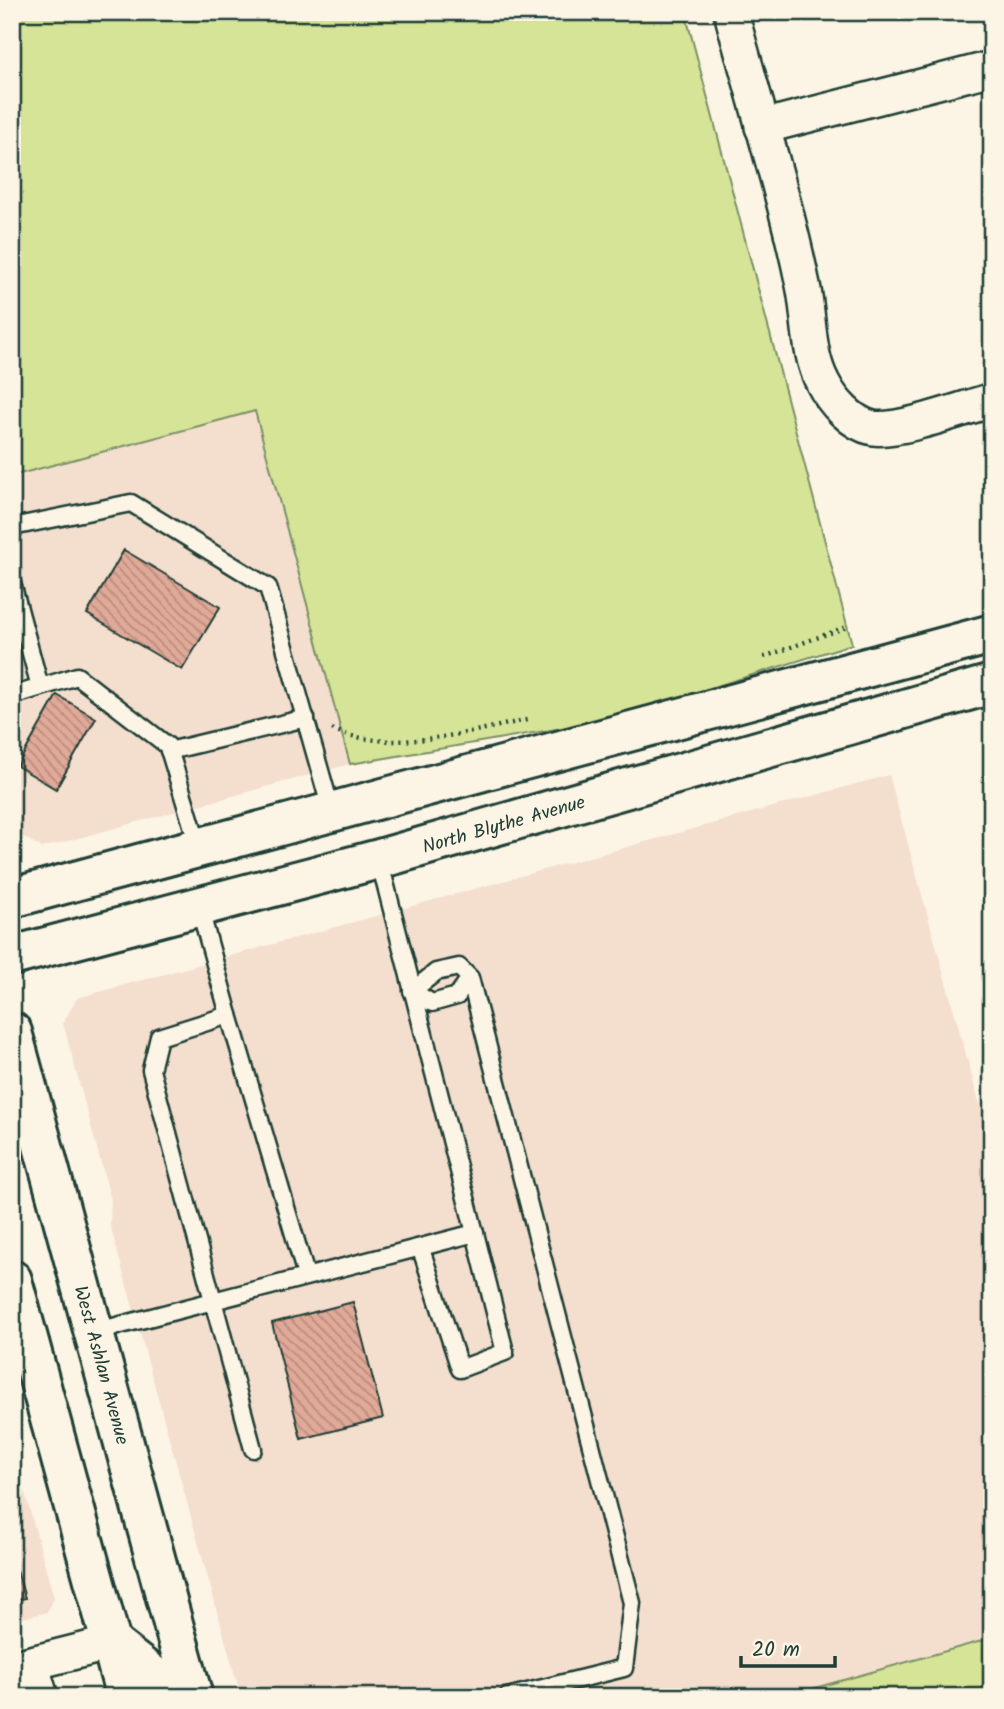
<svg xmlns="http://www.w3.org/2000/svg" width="1004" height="1709" font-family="Kalam,sans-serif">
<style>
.built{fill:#f4dece}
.green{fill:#d6e498;stroke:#7a9066;stroke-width:2}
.building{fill:url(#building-back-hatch);stroke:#1f3d34;stroke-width:2}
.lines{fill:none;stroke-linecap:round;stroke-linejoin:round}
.lane-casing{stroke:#1f3d34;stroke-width:21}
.street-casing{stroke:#1f3d34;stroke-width:38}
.secondary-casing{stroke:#1f3d34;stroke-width:44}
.path{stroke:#1f3d34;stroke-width:4.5;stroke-dasharray:2 5;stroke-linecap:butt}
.lane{stroke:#fcf5e5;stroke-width:16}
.street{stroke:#fcf5e5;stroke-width:33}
.secondary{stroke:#fcf5e5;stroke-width:38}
.labels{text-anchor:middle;stroke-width:6;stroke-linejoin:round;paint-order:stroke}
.street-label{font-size:19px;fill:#1f3d34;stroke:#fcf5e5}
</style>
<defs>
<pattern id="building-back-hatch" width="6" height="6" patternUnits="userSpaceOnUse" patternTransform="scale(1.75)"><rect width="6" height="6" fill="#e1a998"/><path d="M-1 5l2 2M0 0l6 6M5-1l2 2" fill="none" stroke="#b68b7d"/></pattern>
</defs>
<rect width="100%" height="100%" fill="#fcf5e5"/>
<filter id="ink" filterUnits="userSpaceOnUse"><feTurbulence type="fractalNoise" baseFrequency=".0143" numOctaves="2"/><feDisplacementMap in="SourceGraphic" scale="14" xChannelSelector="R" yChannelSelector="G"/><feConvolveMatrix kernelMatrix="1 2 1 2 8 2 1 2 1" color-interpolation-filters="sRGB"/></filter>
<g filter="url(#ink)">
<g class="built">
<polygon points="255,411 350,764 42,848 12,830 12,476"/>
<polygon points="889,775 992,1149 992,1638 783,1697 241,1697 110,1225 111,1200 63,1023 77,998"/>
<polygon points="12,1445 54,1598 47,1612 12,1621"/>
</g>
<g class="green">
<polygon points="12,12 685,12 852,644 604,721 350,764 255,411 12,476"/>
<polygon points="992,1638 992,1697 783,1697"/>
</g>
<g class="building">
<polygon points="124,550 220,607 182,670 87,614"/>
<polygon points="57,695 96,718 56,789 17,766"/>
<polygon points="353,1302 383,1418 301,1439 272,1323"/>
<polygon points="12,1553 25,1598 12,1602"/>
</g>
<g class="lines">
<g class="lane-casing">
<g id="lane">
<polyline points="12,527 131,503 268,587 332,813"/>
<polyline points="12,583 40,687"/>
<polyline points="12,696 77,676 168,746 199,848"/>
<polyline points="169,751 306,718"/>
<polyline points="199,906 229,1015"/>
<polyline points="470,978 457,996 432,1003 412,991 436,972 459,967 470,978 632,1603 624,1668 507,1697"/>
<polyline points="421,1249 460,1369 505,1352 475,1233"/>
<polyline points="94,1332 475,1233 379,859"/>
<polyline points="253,1449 151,1070 159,1037 229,1015 306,1275"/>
</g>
</g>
<g class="street-casing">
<g id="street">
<path d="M731,12c24,91 53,181 72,273 7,32 4,68 20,98 9,18 29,41 50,45 26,4 91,-20 119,-28"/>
<polyline points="762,127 992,68"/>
<polyline points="31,1663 41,1697"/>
<polyline points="12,1668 111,1643"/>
</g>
</g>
<g class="secondary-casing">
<g id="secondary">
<polyline points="12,898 992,634"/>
<path id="s1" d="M12,956l367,-97 613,-175"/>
<path id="s2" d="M12,1032l181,665"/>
<polyline points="12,1280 126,1697"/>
<polyline points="111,1643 156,1678 161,1697"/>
</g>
</g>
<g class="path">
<polyline points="764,657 849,626"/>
<path d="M332,729c59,26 134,3 195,-9"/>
</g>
<use href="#lane" class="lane"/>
<use href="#street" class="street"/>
<use href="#secondary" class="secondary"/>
</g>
</g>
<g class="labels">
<g class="street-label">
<text dy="7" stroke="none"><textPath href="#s1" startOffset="509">North Blythe Avenue</textPath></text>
<text dy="7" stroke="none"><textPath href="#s2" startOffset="345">West Ashlan Avenue</textPath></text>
</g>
</g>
<rect width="1004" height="1709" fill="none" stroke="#fcf5e5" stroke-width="42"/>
<rect x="21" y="21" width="962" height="1667" fill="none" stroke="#1f3d34" stroke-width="2.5" filter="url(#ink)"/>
<path d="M741 1656v10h94v-10" fill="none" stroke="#1f3d34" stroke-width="3.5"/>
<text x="752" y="1656" font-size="21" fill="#1f3d34" stroke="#fcf5e5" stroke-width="5" paint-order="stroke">20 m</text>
</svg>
